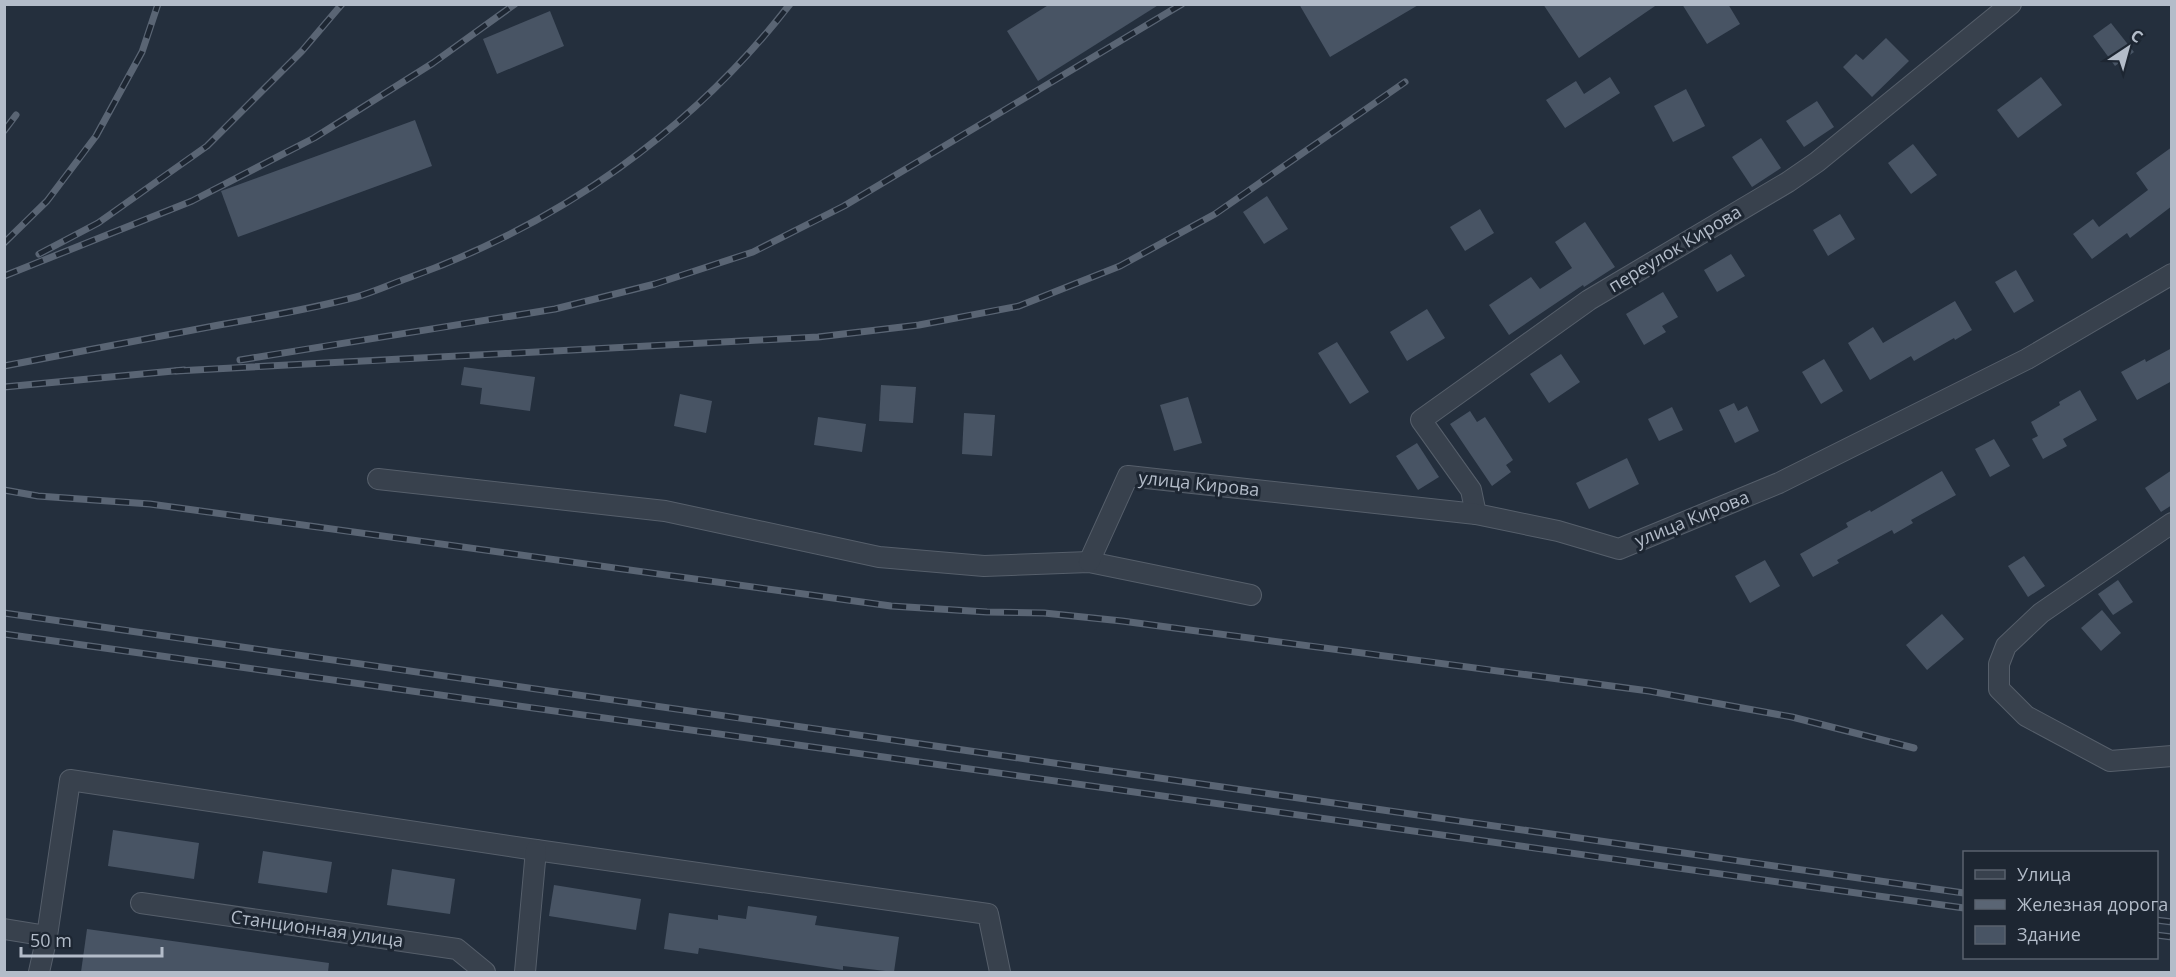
<svg xmlns="http://www.w3.org/2000/svg" width="2176" height="977" font-family="'Open Sans',sans-serif">
<style>
.building{fill:#485464}
.lines{fill:none;stroke-linecap:round;stroke-linejoin:round}
.minor-casing{stroke:#565f6b;stroke-width:22}
.minor{stroke:#38414d;stroke-width:20}
.rail-casing{stroke:#5a6574;stroke-width:7}
.rail{stroke:#1d2632;stroke-width:4.5;stroke-dasharray:14;stroke-linecap:butt}
.labels{text-anchor:middle;stroke-width:6;stroke-linejoin:round;paint-order:stroke}
.street-label{font-size:18px;fill:#b3bcc9;stroke:#1d2632}
</style>
<rect width="100%" height="100%" fill="#242f3d"/>
<g class="building">
<polygon points="1050,4 1160,4 1038,81 1007,31"/>
<polygon points="1299,4 1420,4 1330,57"/>
<polygon points="1543,4 1658,4 1579,58"/>
<polygon points="1682,4 1728,4 1740,24 1707,44"/>
<polygon points="550,11 564,46 497,74 483,39"/>
<polygon points="2111,23 2134,52 2115,66 2093,36"/>
<polygon points="1886,38 1909,61 1872,97 1843,67 1856,54 1863,60"/>
<polygon points="1610,77 1620,93 1565,128 1546,100 1576,81 1584,94"/>
<polygon points="2041,77 2062,105 2018,138 1997,110"/>
<polygon points="1686,89 1705,126 1673,142 1654,106"/>
<polygon points="1817,101 1834,127 1804,147 1786,121"/>
<polygon points="415,120 432,166 238,237 221,191"/>
<polygon points="1761,138 1781,168 1752,187 1732,157"/>
<polygon points="1913,144 1937,175 1911,194 1888,163"/>
<polygon points="2172,147 2172,206 2130,238 2127,233 2092,259 2073,234 2093,219 2099,227 2148,190 2136,173"/>
<polygon points="1267,196 1288,229 1264,244 1243,212"/>
<polygon points="1480,209 1494,233 1465,251 1450,227"/>
<polygon points="1840,214 1855,239 1828,256 1813,230"/>
<polygon points="1585,222 1615,267 1584,287 1583,285 1509,335 1489,305 1531,277 1540,289 1572,268 1555,242"/>
<polygon points="1731,254 1745,276 1717,292 1704,270"/>
<polygon points="2016,270 2034,301 2014,313 1995,282"/>
<polygon points="1663,292 1678,317 1662,326 1666,332 1644,345 1626,314"/>
<polygon points="1955,301 1972,330 1955,340 1954,338 1914,361 1911,356 1870,380 1848,343 1873,327 1883,343"/>
<polygon points="1427,309 1445,338 1407,361 1390,332"/>
<polygon points="1337,342 1369,392 1350,404 1318,353"/>
<polygon points="2172,348 2172,381 2137,400 2121,372 2145,359 2146,362"/>
<polygon points="1561,354 1580,382 1549,403 1530,374"/>
<polygon points="1824,359 1843,391 1821,404 1802,372"/>
<polygon points="464,367 535,377 530,411 480,404 482,388 461,385"/>
<polygon points="881,385 916,387 913,423 879,421"/>
<polygon points="2080,390 2097,420 2063,439 2067,446 2043,459 2032,439 2038,436 2031,422 2060,405 2059,402"/>
<polygon points="680,394 712,401 706,433 674,426"/>
<polygon points="1188,397 1202,443 1174,451 1160,405"/>
<polygon points="1734,403 1738,411 1747,406 1759,431 1735,443 1719,410"/>
<polygon points="1672,407 1683,430 1659,441 1648,419"/>
<polygon points="1470,411 1477,422 1485,417 1513,460 1506,465 1511,472 1492,486 1450,424"/>
<polygon points="964,413 995,415 992,456 962,454"/>
<polygon points="818,417 866,424 862,452 814,445"/>
<polygon points="1994,439 2010,466 1990,477 1975,449"/>
<polygon points="1417,443 1439,477 1418,490 1396,456"/>
<polygon points="1627,458 1639,484 1589,509 1576,483"/>
<polygon points="2172,470 2172,505 2161,512 2145,488"/>
<polygon points="1942,471 1956,495 1911,520 1913,523 1894,534 1892,530 1837,560 1839,563 1813,577 1800,554 1848,527 1846,523 1870,510 1871,512"/>
<polygon points="2024,556 2045,586 2028,597 2008,566"/>
<polygon points="1765,560 1780,586 1750,603 1735,576"/>
<polygon points="2118,580 2133,602 2113,615 2098,594"/>
<polygon points="2102,610 2121,633 2101,651 2081,628"/>
<polygon points="1942,614 1964,639 1927,670 1906,645"/>
<polygon points="113,830 199,843 194,879 108,866"/>
<polygon points="263,851 332,862 327,893 258,883"/>
<polygon points="392,869 455,879 450,914 387,905"/>
<polygon points="554,885 641,899 636,930 549,916"/>
<polygon points="748,906 817,916 815,925 899,937 894,972 843,966 843,970 699,948 698,954 664,949 669,913 718,920 718,915 746,919"/>
<polygon points="87,929 329,963 328,972 81,972"/>
</g>
<g class="lines">
<g class="minor-casing">
<g id="minor">
<polyline points="378,479 665,511 879,557 984,566 1089,562 1251,595"/>
<polyline points="1476,514 1471,490 1421,420 1589,300 1788,182 1817,162 2011,4"/>
<polyline points="2172,523 2041,613 2006,646 1999,664 1999,689 2026,716 2110,761 2172,756"/>
<polyline points="1089,562 1128,476 1476,514 1558,531 1619,549 1779,483 2027,359 2172,274"/>
<polyline points="141,903 457,949 485,972"/>
<polyline points="4,929 47,936"/>
<polyline points="39,972 47,936 70,780 536,850 988,914 1000,972"/>
<polyline points="525,972 536,850"/>
</g>
</g>
<use href="#minor" class="minor"/>
<g class="rail-casing">
<g id="rail">
<polyline points="4,131 16,115"/>
<polyline points="4,243 47,201 96,136 142,52 158,4"/>
<polyline points="39,254 98,223 207,146 302,51 342,4"/>
<polyline points="4,276 192,201 314,138 433,63 515,4"/>
<polyline points="240,360 555,309 655,284 753,252 844,206 1182,4"/>
<path d="M4,366c72,-14 143,-27 215,-41 45,-8 92,-16 137,-28 18,-5 35,-13 52,-19 149,-53 285,-148 382,-274"/>
<polyline points="176,371 818,337 919,325 1019,306 1120,266 1215,214 1405,82"/>
<polyline points="4,387 184,370"/>
<polyline points="4,490 38,496 150,504 891,606 987,612 1044,613 1122,621 1649,691 1792,717 1914,748"/>
<polyline points="4,613 1964,893"/>
<polyline points="4,634 1964,908"/>
<polyline points="2156,920 2172,922"/>
<polyline points="2156,935 2172,937"/>
</g>
</g>
<use href="#rail" class="rail"/>
</g>
<g class="labels">
<g class="street-label">
<text transform="translate(1675 249) rotate(-31)" y="6">переулок Кирова</text>
<text transform="translate(1199 484) rotate(6)" y="6">улица Кирова</text>
<text transform="translate(1692 519) rotate(-22)" y="6">улица Кирова</text>
<text transform="translate(317 929) rotate(8)" y="6">Станционная улица</text>
</g>
</g>
<rect width="2176" height="977" fill="none" stroke="#b3bcc9" stroke-width="12"/>
<rect x="1963" y="851" width="195" height="108" fill="#1d2632" stroke="#59626e" stroke-width="1.5"/>
<rect x="1975" y="870" width="30" height="9" fill="#38414d" stroke="#59626e" stroke-width="1.5"/>
<text x="2017" y="881" font-size="18" fill="#b3bcc9">Улица</text>
<rect x="1975" y="900" width="30" height="9" fill="#5a6574" stroke="#59626e" stroke-width="1.5"/>
<text x="2017" y="911" font-size="18" fill="#b3bcc9">Железная дорога</text>
<rect x="1975" y="926" width="30" height="18" fill="#485464" stroke="#59626e" stroke-width="1.5"/>
<text x="2017" y="941" font-size="18" fill="#b3bcc9">Здание</text>
<g transform="translate(2128 48) rotate(36)" stroke="#1d2632" stroke-width="4.5" paint-order="stroke">
<path d="M0-4.5L10 22L0 15L-10 22Z" fill="#b3bcc9"/>
<text y="-9" font-size="16" font-weight="bold" text-anchor="middle" fill="#b3bcc9">С</text>
</g>
<path d="M21 947v9h141v-9" fill="none" stroke="#b3bcc9" stroke-width="3"/>
<text x="30" y="947" font-size="18" fill="#b3bcc9" stroke="#1d2632" stroke-width="4.5" paint-order="stroke">50 m</text>
</svg>
